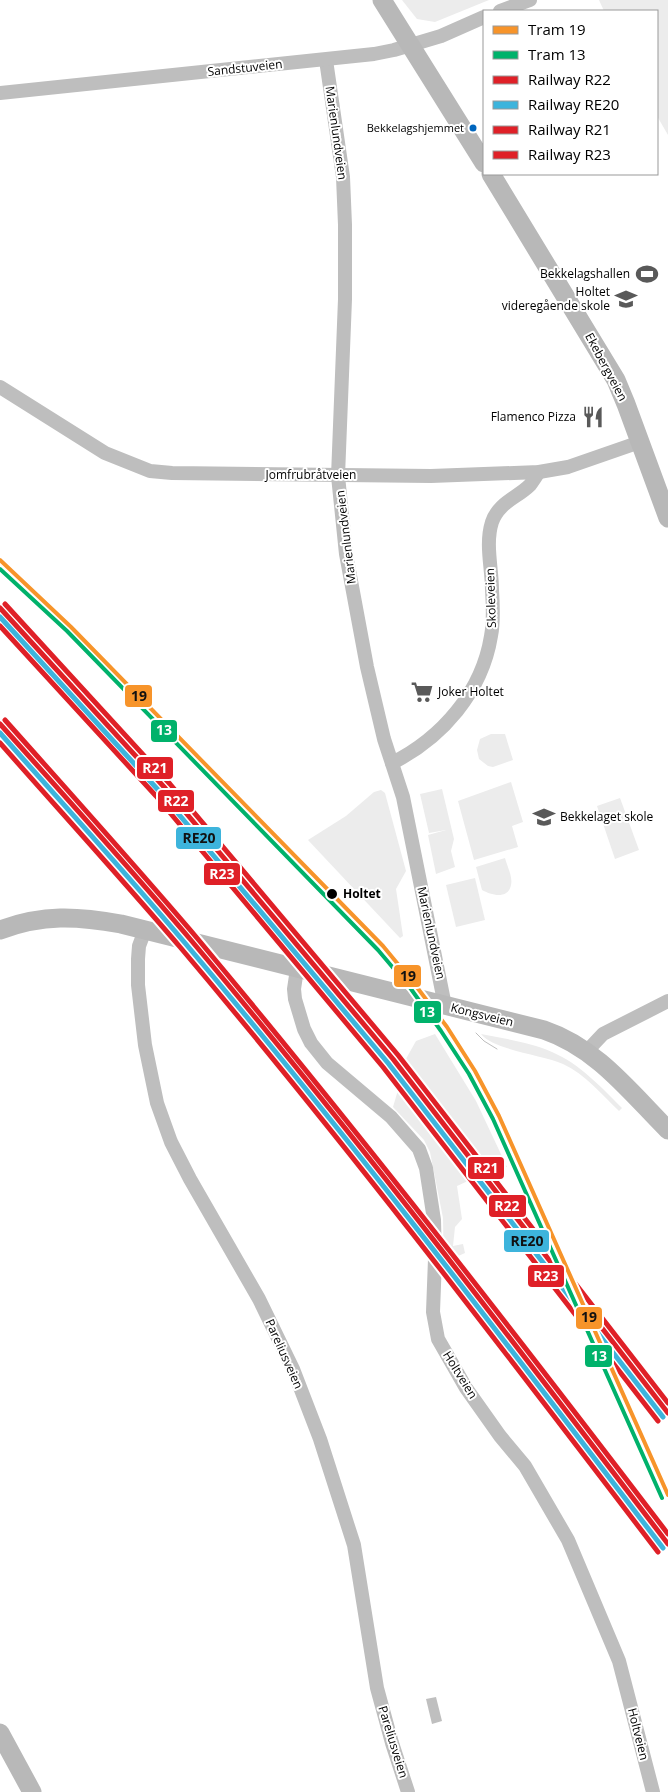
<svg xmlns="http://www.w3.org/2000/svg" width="668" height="1792" font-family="'Open Sans',sans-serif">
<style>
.green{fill:#ececec}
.water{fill:#bfbfbf}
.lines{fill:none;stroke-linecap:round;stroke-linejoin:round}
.street{stroke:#bebebe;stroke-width:14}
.secondary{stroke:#b8b8b8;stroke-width:19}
.tram{stroke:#bebebe;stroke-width:1}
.rail-1-casing{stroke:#fff;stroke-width:9}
.rail-2-casing{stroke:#fff;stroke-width:9}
.rail-3-casing{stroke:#fff;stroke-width:9}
.rail-4-casing{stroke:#fff;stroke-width:9}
.rail-1{stroke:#df2027;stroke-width:5}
.rail-2{stroke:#3db4dc;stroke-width:5}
.rail-3{stroke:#df2027;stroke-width:5}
.rail-4{stroke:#df2027;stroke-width:5}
.tram-1-casing{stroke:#fff;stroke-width:8}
.tram-2-casing{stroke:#fff;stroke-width:8}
.tram-1{stroke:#f7942a;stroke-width:4}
.tram-2{stroke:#00b26b;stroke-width:4}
.bus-dot{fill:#0065bd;stroke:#fff;stroke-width:2}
.stop-dot{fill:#000;stroke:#fff;stroke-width:2}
.labels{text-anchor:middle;stroke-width:4;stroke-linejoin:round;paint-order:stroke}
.bus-label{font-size:11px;fill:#000;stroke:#fff;text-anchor:end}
.street-label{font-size:12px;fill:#000;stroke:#fff}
.poi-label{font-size:12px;fill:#000;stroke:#fff;text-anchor:end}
.stop-label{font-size:12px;font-weight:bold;fill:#000;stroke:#fff;text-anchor:start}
.line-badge{stroke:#fff;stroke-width:2}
.badge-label{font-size:14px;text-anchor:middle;font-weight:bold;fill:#fff}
.pale-badge-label{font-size:14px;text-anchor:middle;font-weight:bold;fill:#111}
</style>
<rect width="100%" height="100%" fill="#fff"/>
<g class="green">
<polygon points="402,0 489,0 435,22 417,19"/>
<polygon points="599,0 668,0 668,135 657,116 657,11 604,11"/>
<polygon points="491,734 505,734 513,760 493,767 488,766 479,759 477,750 480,739"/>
<polygon points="511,782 523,822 512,826 518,847 474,860 458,801"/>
<polygon points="442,789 454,839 451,851 455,867 436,874 428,835 446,830 429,833 420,794"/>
<polygon points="381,790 385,793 406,871 396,889 403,936 400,938 308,840 346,816 374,792"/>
<polygon points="620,798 639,850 615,859 597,806"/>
<path d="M505,858c2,8 8,19 6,27 -3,15 -20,10 -29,5l-6,-23z"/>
<polygon points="475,878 485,920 456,927 446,885"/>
<polygon points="435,1034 476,1101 507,1167 492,1170 457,1186 462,1219 455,1227 453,1246 463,1244 465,1253 454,1258 457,1274 463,1284 461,1292 444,1276 443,1218 430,1152 424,1140 393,1107 398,1090 402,1066 416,1041"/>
<path d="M481,1034c24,5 49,8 71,18 28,12 49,35 70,56l-3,3c-17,-16 -34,-37 -56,-47 -20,-9 -70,-14 -82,-30z"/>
</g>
<polygon class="water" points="436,1697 442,1721 432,1724 426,1699"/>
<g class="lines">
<g class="street">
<polyline points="500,11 530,0"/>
<polyline points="326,60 343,177 345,225 345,299 338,476 346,554 367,667 384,739 403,797 445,1006"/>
<polyline points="0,93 374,54 394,50 441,36 484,17"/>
<polyline points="0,387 105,453 150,471 172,473 431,476 539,472 568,467 640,442"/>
<path d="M392,763c50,-25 90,-71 99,-127 3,-15 2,-31 1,-46 0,-22 -7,-46 0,-68 7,-20 25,-24 38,-37 3,-4 6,-9 9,-13"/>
<polyline points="145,930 139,946 138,959 138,985 145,1045 157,1103 171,1142 190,1179 259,1299 293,1369 320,1439 354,1545 377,1688 392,1743 408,1792"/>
<polyline points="297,969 294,989 295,999 304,1029 311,1043 327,1063 391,1117 419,1149 426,1168 434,1220 435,1259 433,1312 438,1339 466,1388 500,1436 525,1466 568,1540 619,1661 653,1792"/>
<polyline points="587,1051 603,1034 668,1001"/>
</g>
<g class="secondary">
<polyline points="382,0 484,163"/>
<polyline points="491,174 616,380 626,404 668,518"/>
<path d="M0,930c43,-16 77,-14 121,-6l423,106c53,18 86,62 124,100"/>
<polyline points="0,1733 32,1792"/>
</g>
<polyline class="tram" points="476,1033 484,1041 497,1049"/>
<g class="rail-1-casing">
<g id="rail-1">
<polyline points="0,608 165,788 393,1059 668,1413"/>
<path d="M0,724c64,71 128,142 190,215 166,197 322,401 478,605"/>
</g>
</g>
<g class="rail-2-casing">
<g id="rail-2">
<polyline points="0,617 160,792 388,1063 663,1417"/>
<path d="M0,733c62,70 125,139 185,210 166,196 322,401 478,605"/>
</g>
</g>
<g class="rail-3-casing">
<g id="rail-3">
<polyline points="5,604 170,784 398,1055 668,1403"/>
<path d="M5,720c64,72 129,144 192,218 162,194 317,394 471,596"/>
</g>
</g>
<g class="rail-4-casing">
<g id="rail-4">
<polyline points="0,626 156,796 383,1067 658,1421"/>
<path d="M0,743c60,68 121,135 180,204 166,196 322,401 478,605"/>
</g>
</g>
<use href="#rail-1" class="rail-1"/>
<use href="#rail-2" class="rail-2"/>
<use href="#rail-3" class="rail-3"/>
<use href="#rail-4" class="rail-4"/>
<g class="tram-1-casing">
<polyline id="tram-1" points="0,560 71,627 383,946 416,986 447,1027 475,1071 499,1116 668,1495"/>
</g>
<g class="tram-2-casing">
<polyline id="tram-2" points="0,569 67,631 378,950 411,989 441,1031 469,1074 493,1119 662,1498"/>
</g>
<use href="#tram-1" class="tram-1"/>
<use href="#tram-2" class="tram-2"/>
</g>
<defs>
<g id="stadium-bare" transform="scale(1.725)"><path d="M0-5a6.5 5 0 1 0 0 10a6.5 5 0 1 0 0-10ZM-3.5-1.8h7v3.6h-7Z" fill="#595959" stroke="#fff" stroke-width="2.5" paint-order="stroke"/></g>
<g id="school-bare" transform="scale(1.725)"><path d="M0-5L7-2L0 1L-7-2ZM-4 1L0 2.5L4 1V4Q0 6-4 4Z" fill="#595959" stroke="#fff" stroke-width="2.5" paint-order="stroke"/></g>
<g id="restaurant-bare" transform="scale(1.725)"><path d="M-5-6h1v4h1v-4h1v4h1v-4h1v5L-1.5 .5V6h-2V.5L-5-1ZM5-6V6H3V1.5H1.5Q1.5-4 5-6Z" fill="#595959" stroke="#fff" stroke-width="2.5" paint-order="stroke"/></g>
<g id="supermarket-bare" transform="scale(1.725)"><path d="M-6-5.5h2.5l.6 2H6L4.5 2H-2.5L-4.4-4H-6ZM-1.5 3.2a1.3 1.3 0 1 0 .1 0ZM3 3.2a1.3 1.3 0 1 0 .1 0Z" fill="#595959" stroke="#fff" stroke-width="2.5" paint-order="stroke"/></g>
</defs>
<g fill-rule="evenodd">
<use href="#stadium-bare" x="647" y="274"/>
<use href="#school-bare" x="626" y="299"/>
<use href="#restaurant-bare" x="593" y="417"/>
<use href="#supermarket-bare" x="422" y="692"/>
<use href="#school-bare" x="544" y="817"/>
</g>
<circle class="bus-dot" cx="473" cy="128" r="4.5"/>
<circle class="stop-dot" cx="332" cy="894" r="6"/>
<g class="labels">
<g class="bus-label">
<text x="464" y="132">Bekkelagshjemmet</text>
</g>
<g class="street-label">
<text transform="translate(245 68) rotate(-6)" y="4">Sandstuveien</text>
<text transform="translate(336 133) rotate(82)" y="4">Marienlundveien</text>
<text transform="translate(606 367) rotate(62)" y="4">Ekebergveien</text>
<text x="311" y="479">Jomfrubråtveien</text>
<text transform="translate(346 537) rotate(-97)" y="4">Marienlundveien</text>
<text transform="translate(491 598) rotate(-92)" y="4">Skoleveien</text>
<text transform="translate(431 933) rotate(78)" y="4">Marienlundveien</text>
<text transform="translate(482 1015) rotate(14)" y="4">Kongsveien</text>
<text transform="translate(284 1354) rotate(66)" y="4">Pareliusveien</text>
<text transform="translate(460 1375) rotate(58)" y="4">Holtveien</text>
<text transform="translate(638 1734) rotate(76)" y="4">Holtveien</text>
<text transform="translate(393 1742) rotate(73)" y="4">Pareliusveien</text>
</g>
<g class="poi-label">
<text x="630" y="278">Bekkelagshallen</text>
<text x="610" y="296">Holtet<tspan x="610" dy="14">videregående skole</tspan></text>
<text x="576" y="421">Flamenco Pizza</text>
<text x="438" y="696" text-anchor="start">Joker Holtet</text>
<text x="560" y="821" text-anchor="start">Bekkelaget skole</text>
</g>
<g class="stop-label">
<text x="343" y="898">Holtet</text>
</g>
</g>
<g class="line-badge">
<rect x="124" y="684" width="29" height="24" rx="5" fill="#f7942a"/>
<rect x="150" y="719" width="28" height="24" rx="5" fill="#00b26b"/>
<rect x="136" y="756" width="38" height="24" rx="5" fill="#df2027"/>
<rect x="157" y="789" width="38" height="24" rx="5" fill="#df2027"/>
<rect x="175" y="826" width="47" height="24" rx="5" fill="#3db4dc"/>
<rect x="203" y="862" width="38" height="24" rx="5" fill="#df2027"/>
<rect x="393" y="964" width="29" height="24" rx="5" fill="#f7942a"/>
<rect x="413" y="1000" width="29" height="24" rx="5" fill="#00b26b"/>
<rect x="467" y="1156" width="38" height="24" rx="5" fill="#df2027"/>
<rect x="488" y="1194" width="39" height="24" rx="5" fill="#df2027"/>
<rect x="503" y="1229" width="47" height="24" rx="5" fill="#3db4dc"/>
<rect x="527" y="1264" width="38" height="24" rx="5" fill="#df2027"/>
<rect x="575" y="1306" width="28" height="24" rx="5" fill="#f7942a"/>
<rect x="584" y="1344" width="29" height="24" rx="5" fill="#00b26b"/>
</g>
<g class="badge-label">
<text x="164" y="735">13</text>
<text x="155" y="773">R21</text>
<text x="176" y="806">R22</text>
<text x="222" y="879">R23</text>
<text x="427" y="1017">13</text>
<text x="486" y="1173">R21</text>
<text x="507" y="1211">R22</text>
<text x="546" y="1281">R23</text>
<text x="599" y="1361">13</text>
</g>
<g class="pale-badge-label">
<text x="139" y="701">19</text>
<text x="199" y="843">RE20</text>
<text x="408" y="981">19</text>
<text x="527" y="1246">RE20</text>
<text x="589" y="1322">19</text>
</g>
<rect x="483" y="10" width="175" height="165" fill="#ffffff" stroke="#999999"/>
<rect x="493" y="26" width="25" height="8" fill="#f7942a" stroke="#999999"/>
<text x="528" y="35" font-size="15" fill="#000000">Tram 19</text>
<rect x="493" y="51" width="25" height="8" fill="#00b26b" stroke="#999999"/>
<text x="528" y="60" font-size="15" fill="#000000">Tram 13</text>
<rect x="493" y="76" width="25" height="8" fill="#df2027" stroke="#999999"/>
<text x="528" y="85" font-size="15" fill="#000000">Railway R22</text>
<rect x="493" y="101" width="25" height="8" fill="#3db4dc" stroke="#999999"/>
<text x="528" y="110" font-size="15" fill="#000000">Railway RE20</text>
<rect x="493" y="126" width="25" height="8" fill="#df2027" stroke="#999999"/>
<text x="528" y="135" font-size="15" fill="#000000">Railway R21</text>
<rect x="493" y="151" width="25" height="8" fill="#df2027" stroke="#999999"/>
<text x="528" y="160" font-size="15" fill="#000000">Railway R23</text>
</svg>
